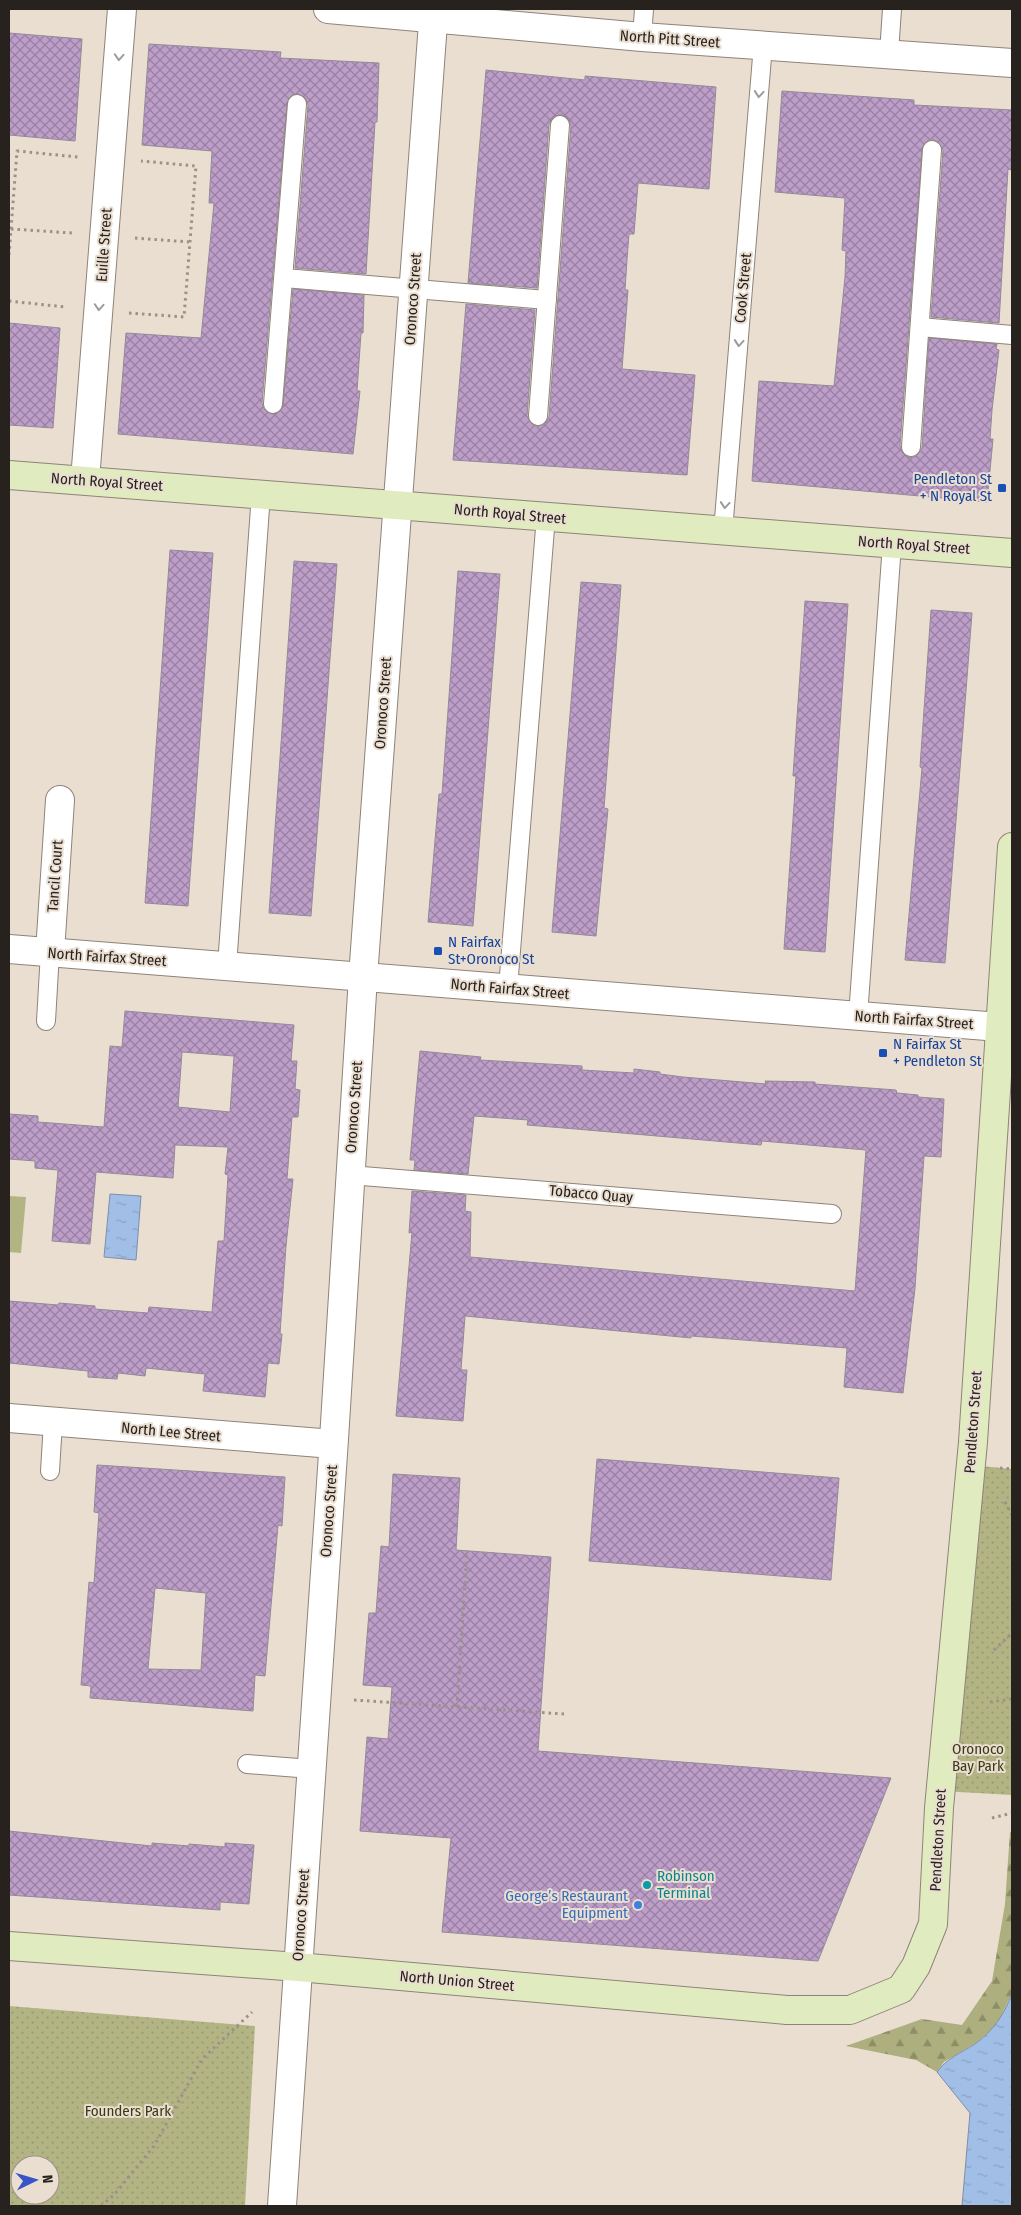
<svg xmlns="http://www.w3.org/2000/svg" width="1021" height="2215" font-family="'Fira Sans Condensed',sans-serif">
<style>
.grass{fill:url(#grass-dots);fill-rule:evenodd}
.forest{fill:url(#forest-firs)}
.pitch{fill:#b2b484}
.water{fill:url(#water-ripples);stroke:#7c8fab}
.building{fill:url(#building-cross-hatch);stroke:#938a97;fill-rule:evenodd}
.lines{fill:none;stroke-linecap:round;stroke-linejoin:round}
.lane-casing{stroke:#8e8378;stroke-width:20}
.street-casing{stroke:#8e8378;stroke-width:30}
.secondary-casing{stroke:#8e8378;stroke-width:30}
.path{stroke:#9a9188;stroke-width:3;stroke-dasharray:2.5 4;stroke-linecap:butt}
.lane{stroke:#fff;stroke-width:18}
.street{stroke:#fff;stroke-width:28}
.secondary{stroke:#e0ecbf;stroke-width:28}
.oneway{stroke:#9e9c9a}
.transit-dot{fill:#1a4fb4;stroke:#eaded1;stroke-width:2}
.culture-dot{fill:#0f9aa8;stroke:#eaded1;stroke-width:2}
.shop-dot{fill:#3f7fe0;stroke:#eaded1;stroke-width:2}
.labels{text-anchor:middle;stroke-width:4;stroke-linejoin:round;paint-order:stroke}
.street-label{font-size:15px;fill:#27221e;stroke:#eaded1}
.transit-label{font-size:15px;fill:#164399;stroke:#eaded1;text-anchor:start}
.park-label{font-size:15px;fill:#3a3b14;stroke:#eaded1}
.culture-label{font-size:15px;fill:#0d838f;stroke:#eaded1;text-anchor:start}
.shop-label{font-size:15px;fill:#366cbe;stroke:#eaded1;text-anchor:end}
</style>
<defs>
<pattern id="grass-dots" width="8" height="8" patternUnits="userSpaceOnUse" patternTransform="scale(1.25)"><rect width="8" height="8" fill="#b2b484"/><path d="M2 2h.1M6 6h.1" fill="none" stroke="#999a72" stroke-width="1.8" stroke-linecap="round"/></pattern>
<pattern id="forest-firs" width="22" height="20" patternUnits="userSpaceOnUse" patternTransform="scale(1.25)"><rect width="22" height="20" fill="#adaf7e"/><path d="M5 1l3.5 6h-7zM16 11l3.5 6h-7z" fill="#8d8e67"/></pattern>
<pattern id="water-ripples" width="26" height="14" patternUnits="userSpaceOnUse" patternTransform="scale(1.25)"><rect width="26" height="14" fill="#a1bee7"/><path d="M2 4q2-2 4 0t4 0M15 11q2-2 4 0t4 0" fill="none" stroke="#8ba3c6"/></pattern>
<pattern id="building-cross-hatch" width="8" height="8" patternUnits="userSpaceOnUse" patternTransform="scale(1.25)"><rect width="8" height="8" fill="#bc9ec8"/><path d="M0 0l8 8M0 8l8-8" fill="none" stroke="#9980a2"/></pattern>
</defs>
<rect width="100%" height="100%" fill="#eaded1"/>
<g class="grass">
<polygon points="970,1465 1012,1469 1012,1795 941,1791"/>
<path d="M9,2006l246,20 -10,180h-236zM20,2165h30v30h-30z"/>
</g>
<polygon class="forest" points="1012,1831 1012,1993 997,2025 976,2043 944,2062 937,2072 916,2060 846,2046 922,2019 962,2025 992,1981 1005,1904 1010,1832"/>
<polygon class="pitch" points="9,1196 26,1197 21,1253 9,1252"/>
<g class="water">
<polygon points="110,1194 141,1196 136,1260 104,1257"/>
<path d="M1012,1993v213h-50l8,-93 -33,-41c10,-14 24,-19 38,-28 18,-13 30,-30 37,-51z"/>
</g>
<g class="building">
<polygon points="9,33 82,39 75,141 9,135"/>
<polygon points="149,44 281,52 280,58 379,63 377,122 375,122 366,274 295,268 308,105 306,99 298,94 292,95 287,103 262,403 264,409 272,414 278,413 283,405 293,289 364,295 363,333 361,333 357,391 360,391 353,454 118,434 126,333 201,338 214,203 209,203 212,151 142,145"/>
<polygon points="486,70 585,80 585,76 716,87 709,189 638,183 634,234 629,234 627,260 625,290 628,290 622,369 695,375 687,475 453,460 466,304 535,310 527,416 532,424 538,427 546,422 549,417 571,125 566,117 560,114 552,119 549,124 537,288 468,283"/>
<polygon points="782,91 914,100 914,105 1012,110 1011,170 1008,169 999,323 931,317 943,150 938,142 932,139 927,141 922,149 900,446 902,452 910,458 916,456 922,448 929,338 997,344 996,349 999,350 992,410 990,439 993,439 987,502 752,481 759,381 834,386 845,277 846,251 842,250 845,198 775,192"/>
<polygon points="9,323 60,328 53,428 9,425"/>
<polygon points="170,550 213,553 188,906 145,903"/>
<polygon points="294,561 337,564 311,916 269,913"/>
<polygon points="458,571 500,574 473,926 428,922 439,794 442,794"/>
<polygon points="581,582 621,585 604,808 608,809 596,936 552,932"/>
<polygon points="805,601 848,604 825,952 784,949 796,776 793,776"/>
<polygon points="931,610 972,613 945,963 905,960 922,768 920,767"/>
<path d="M125,1011l169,14 -3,36h6l-2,28 5,1 -2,27h-6l-5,62h6l-7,67 -6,88h2l-3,30 -11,-1 -3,34 -62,-6 2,-17 -59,-6 -1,8 -27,-3 -1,6 -29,-2v-6l-79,-8v-62l49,4 1,-2 36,3v3l53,4 1,-6 63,5 6,-71h6l4,-66 -3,-1 3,-27 -53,-2 -2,33 -77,-6 -6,72 -38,-3 6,-71 -23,-2v-7l-26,-2v-45l29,2v6l66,5 6,-81 12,1zM182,1052l52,4 -4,56 -52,-5z"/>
<polygon points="420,1051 481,1057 480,1060 582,1066 582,1070 634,1073 634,1069 660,1072 660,1074 683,1077 766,1084 765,1081 815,1082 815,1084 896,1090 897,1093 918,1095 918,1097 944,1099 941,1157 924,1156 915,1288 903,1393 844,1387 847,1348 691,1336 691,1338 465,1316 461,1370 467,1370 463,1421 396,1416 412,1232 409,1233 412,1191 466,1195 465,1211 471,1212 470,1257 855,1291 866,1150 762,1141 761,1145 576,1129 527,1125 528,1120 474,1116 468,1174 414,1170 415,1160 410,1160"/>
<polygon points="597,1459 839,1478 831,1580 589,1561"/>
<path d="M97,1465l188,12 -3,49 -4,-1 -13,151 -10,-1 -2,36 -163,-13 1,-12 -10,-1 8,-103 5,1 5,-70 -5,-1zM155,1588l51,5 -5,77 -53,-1z"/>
<polygon points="393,1474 460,1478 456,1550 551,1557 538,1751 891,1778 818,1961 442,1932 451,1838 360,1831 367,1737 388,1739 392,1687 363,1685 369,1613 376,1613 381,1546 389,1547"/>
<polygon points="9,1831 152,1846 152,1843 189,1846 189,1844 225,1847 225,1843 254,1845 249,1904 220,1902 220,1910 9,1895"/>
</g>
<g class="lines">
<g class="lane-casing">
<g id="lane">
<polyline points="642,37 644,9"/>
<polyline points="889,53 892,9"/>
<polyline points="284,278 547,300"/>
<polyline points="920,327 1012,335"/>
<polyline points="273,404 297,104"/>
<polyline points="538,416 560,125"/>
<polyline points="911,447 932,150"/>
<polyline points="723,531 763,45"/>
<polyline points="227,966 261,494"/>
<polyline points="508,988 546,516"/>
<polyline points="858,1016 892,544"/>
<polyline points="46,1021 50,952"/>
<polyline points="350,1175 832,1214"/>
<polyline points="50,1471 53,1422"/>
<polyline points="247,1764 311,1769"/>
</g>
</g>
<g class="street-casing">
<g id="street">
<polyline points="328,9 642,37 1012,63"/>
<polyline points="85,480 122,9"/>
<polyline points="9,949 1012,1028"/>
<polyline points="50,952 60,800"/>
<polyline points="9,1418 333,1444"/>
<polyline points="282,2206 334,1439 363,977 434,9"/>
</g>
</g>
<g class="secondary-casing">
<g id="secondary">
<polyline points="9,475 1012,553"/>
<polyline points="9,1946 298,1967 787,2010 850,2010 901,1989 916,1966 933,1924 939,1808 973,1442 1012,847"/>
</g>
</g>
<g class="path">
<polyline points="11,229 72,233"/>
<polyline points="135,238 189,242"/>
<polyline points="9,255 17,151 78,157"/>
<polyline points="9,301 65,307"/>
<polyline points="129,313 184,317 196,166 141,161"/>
<polyline points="1000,1468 1012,1469"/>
<polyline points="1005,1502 1012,1515"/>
<polyline points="994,1650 1012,1633"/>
<polyline points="354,1700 564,1714"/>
<polyline points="990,1702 1012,1699"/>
<polyline points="457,1707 467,1551"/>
<polyline points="992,1818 1012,1813"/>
<polyline points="101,2206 114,2195 154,2146 202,2059 252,2012"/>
</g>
<use href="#lane" class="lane"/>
<use href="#street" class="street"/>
<use href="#secondary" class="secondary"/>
</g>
<defs><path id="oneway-chevron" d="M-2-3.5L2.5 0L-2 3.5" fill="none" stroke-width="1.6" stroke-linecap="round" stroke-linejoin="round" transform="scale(1.25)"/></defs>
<g class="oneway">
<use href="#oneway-chevron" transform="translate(119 57) rotate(94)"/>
<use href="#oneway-chevron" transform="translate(759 94) rotate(95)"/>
<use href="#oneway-chevron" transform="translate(99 307) rotate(94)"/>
<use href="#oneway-chevron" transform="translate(739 343) rotate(95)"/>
<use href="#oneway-chevron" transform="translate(725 505) rotate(95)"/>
</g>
<g class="transit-dot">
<rect x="997" y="483" width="10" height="10" rx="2.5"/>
<rect x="433" y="946" width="10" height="10" rx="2.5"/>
<rect x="878" y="1048" width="10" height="10" rx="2.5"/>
</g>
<circle class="culture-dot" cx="647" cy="1885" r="5"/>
<circle class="shop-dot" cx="638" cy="1905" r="5"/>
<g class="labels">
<g class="street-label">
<text transform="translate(670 39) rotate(4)" y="5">North Pitt Street</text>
<text transform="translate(104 245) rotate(-86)" y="5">Euille Street</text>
<text transform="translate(743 288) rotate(-85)" y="5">Cook Street</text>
<text transform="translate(413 299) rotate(-86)" y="5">Oronoco Street</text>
<text transform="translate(107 482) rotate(4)" y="5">North Royal Street</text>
<text transform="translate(510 514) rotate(5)" y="5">North Royal Street</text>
<text transform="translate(914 545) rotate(4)" y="5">North Royal Street</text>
<text transform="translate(383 703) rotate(-86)" y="5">Oronoco Street</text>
<text transform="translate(55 876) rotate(-86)" y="5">Tancil Court</text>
<text transform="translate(107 957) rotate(4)" y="5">North Fairfax Street</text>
<text transform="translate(510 989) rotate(5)" y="5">North Fairfax Street</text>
<text transform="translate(914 1020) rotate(4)" y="5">North Fairfax Street</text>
<text transform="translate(354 1107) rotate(-86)" y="5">Oronoco Street</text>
<text transform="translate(591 1194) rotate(5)" y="5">Tobacco Quay</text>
<text transform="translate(973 1422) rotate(-86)" y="5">Pendleton Street</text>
<text transform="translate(171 1432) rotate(5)" y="5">North Lee Street</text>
<text transform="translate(329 1511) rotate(-86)" y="5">Oronoco Street</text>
<text transform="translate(938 1840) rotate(-87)" y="5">Pendleton Street</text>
<text transform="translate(301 1915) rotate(-86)" y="5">Oronoco Street</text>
<text transform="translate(457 1981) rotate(5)" y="5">North Union Street</text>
</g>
<g class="transit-label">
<text x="992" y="484" text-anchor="end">Pendleton St<tspan x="992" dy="17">+ N Royal St</tspan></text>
<text x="448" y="947">N Fairfax<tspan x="448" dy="17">St+Oronoco St</tspan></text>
<text x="893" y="1049">N Fairfax St<tspan x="893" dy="17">+ Pendleton St</tspan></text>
</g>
<g class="park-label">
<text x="978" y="1754">Oronoco<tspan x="978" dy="17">Bay Park</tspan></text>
<text x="128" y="2116">Founders Park</text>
</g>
<g class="culture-label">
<text x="657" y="1881">Robinson<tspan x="657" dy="17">Terminal</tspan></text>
</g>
<g class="shop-label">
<text x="628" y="1901">George’s Restaurant<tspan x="628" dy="17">Equipment</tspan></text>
</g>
</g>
<rect width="1021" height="2215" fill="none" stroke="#27221e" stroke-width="20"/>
<g transform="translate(35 2180) rotate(85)"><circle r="24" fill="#eaded1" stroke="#9c9389"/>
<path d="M0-4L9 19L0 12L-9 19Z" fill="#3755c6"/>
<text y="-8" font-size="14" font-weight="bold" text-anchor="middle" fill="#27221e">N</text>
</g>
</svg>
